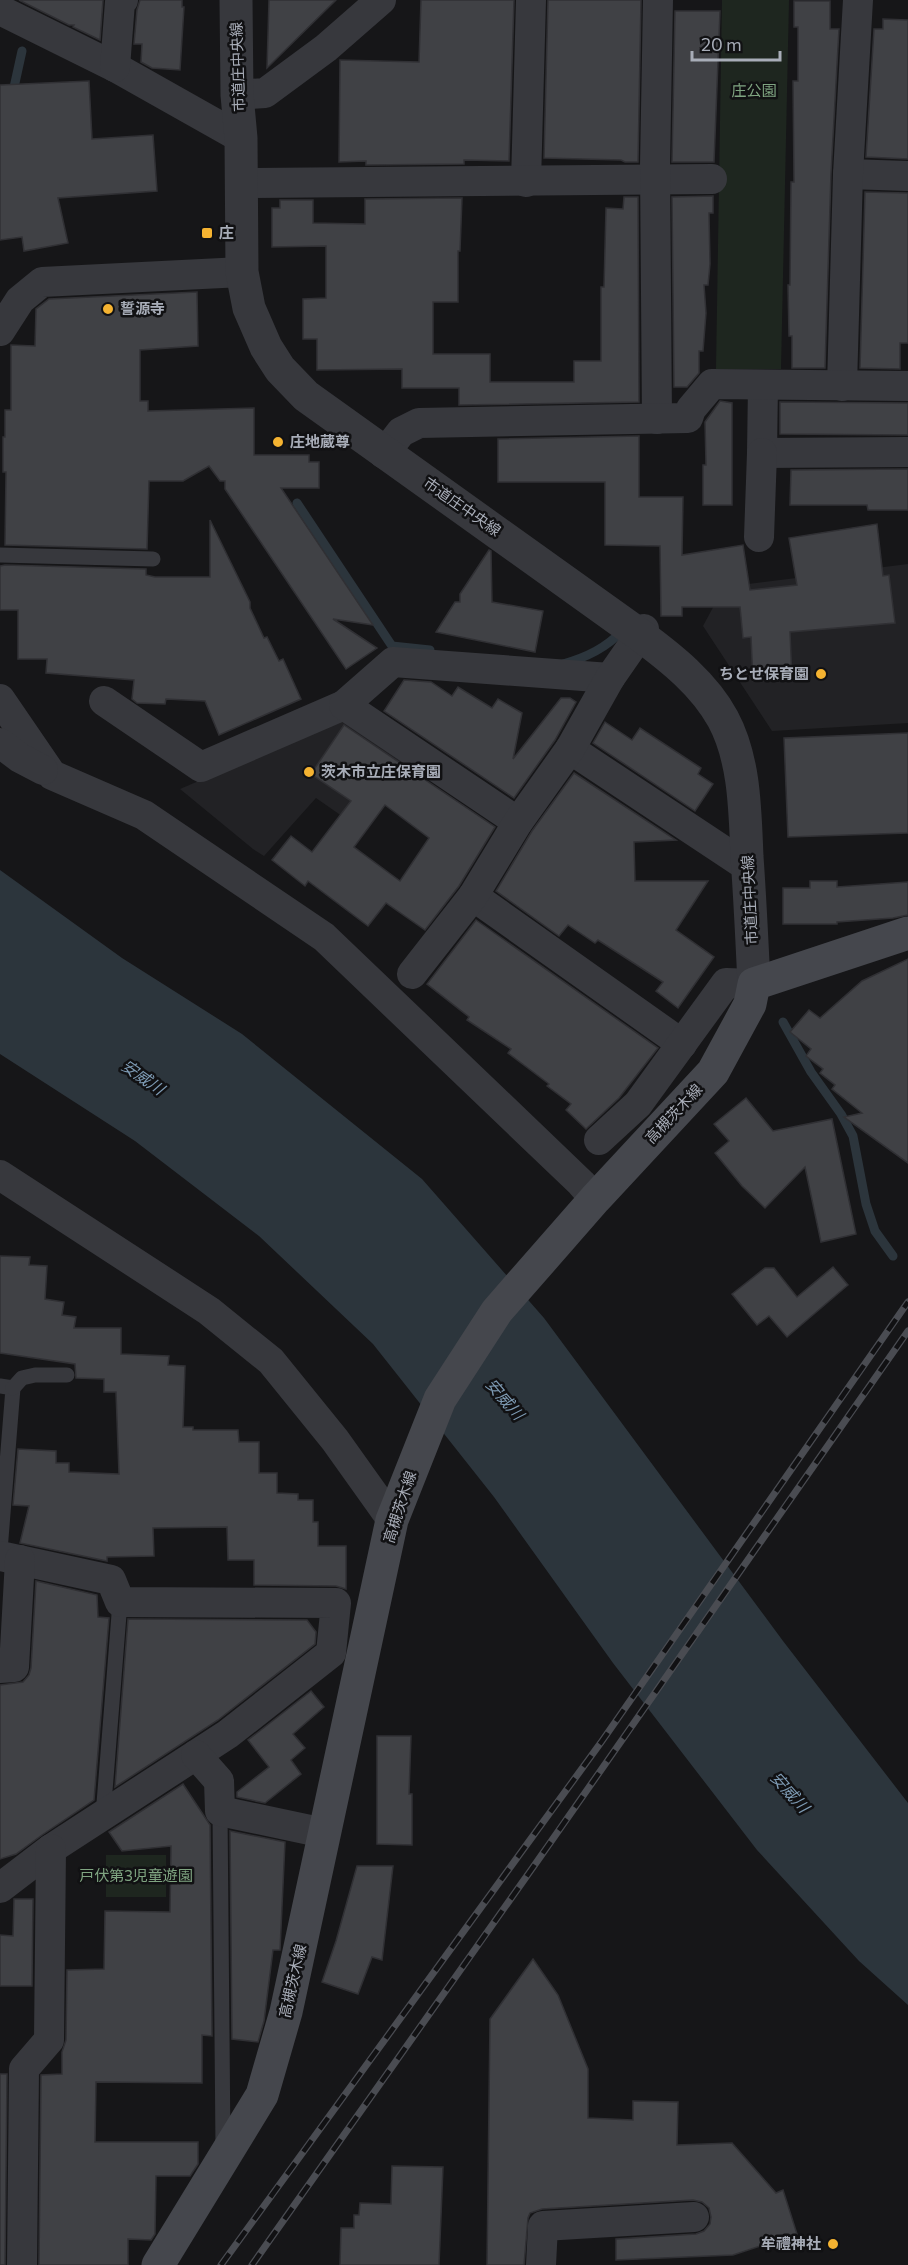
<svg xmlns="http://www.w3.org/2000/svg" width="908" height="2265" font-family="Commissioner,'Noto Sans JP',sans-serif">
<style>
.built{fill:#222225}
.green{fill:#1e261f}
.water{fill:#2c353c}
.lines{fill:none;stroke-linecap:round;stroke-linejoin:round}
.stream{stroke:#2c353c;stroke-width:9}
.building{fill:#404145;stroke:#303034;stroke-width:1.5;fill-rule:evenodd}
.service{stroke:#37383d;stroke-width:15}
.minor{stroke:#37383d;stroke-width:30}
.tertiary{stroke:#37383d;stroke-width:33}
.secondary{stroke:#45474d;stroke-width:33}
.rail-casing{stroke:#4a4c52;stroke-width:7}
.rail{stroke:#111113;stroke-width:4.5;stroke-dasharray:14;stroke-linecap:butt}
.poi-dot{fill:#f5b331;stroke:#111113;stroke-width:2}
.labels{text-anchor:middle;stroke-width:5;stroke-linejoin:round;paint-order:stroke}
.street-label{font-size:15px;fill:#a8adb8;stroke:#111113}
.park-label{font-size:15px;fill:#7fa481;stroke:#111113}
.poi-label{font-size:15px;font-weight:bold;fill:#a8adb8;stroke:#111113;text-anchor:start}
.water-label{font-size:16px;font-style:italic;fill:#7e9bb4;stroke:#111113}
</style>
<rect width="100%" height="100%" fill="#161618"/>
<g class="built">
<polygon points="908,564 908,723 772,731 703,626 724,587"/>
<polygon points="348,717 412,756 359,828 316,798 264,856 253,849 180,789"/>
</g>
<g class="green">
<polygon points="722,0 789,0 781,369 716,369"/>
<rect x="106" y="1855" width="60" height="42"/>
</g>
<polygon class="water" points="0,870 122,958 242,1034 422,1179 544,1318 783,1641 908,1803 908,2005 859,1961 757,1850 613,1663 494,1497 373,1344 259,1236 135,1141 0,1054"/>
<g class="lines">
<g class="stream">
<polyline points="0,103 11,101 22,51"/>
<polyline points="297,503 392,646 430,650"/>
<path d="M563,664c24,-7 43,-16 60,-34"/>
<polyline points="783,1022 811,1072 841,1114 853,1136 866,1204 875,1231 893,1256"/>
</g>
</g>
<g class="building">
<polygon points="19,0 103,0 100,40 73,27 74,25 69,25"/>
<polygon points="140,0 182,0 182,7 184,7 180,70 152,68 141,62 142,44 134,44 137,10"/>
<polygon points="269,0 336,0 267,68"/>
<polygon points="421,0 514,0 509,161 464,160 464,164 366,165 366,161 339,162 340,60 419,62"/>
<polygon points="548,0 641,0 638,162 625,162 621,160 544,158"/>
<polygon points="794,1 830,1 830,29 839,29 831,173 825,368 792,368 792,336 789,336 788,285 790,285 791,182 794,182 793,81 798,81 798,27 794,27"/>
<polygon points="675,11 720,11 714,162 672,162"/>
<polygon points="883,19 908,20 908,159 866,157 874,29 883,29"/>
<polygon points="89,81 92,139 153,135 157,191 58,198 68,243 24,251 22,237 0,240 0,85"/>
<polygon points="865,192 908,193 908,343 900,343 900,369 860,368"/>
<polygon points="713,196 713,213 709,213 710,264 708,285 704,285 706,313 703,351 699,351 699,373 687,387 674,387 672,197"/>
<polygon points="624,197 638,197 639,402 459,405 459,388 402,388 402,369 317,370 317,339 303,339 303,299 326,298 326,246 272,247 272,208 280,208 280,200 313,200 313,223 365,224 365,199 462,198 460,251 458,251 458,302 433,302 433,354 490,354 490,382 574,382 574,361 601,361 601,287 604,287 606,208 623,209"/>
<polygon points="197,292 198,346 140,350 140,401 148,401 148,411 254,408 254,455 309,455 309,462 319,462 319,488 281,488 373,625 333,619 377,648 346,669 225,489 225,481 220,481 209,466 183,481 149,481 147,549 5,545 6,472 3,472 3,437 5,437 5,410 11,410 11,345 35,346 36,309 49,299"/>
<polygon points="720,401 732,403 732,505 703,505 703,465 706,465 705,422"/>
<polygon points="780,402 908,403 908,435 780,434"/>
<polygon points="639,436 639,497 683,497 682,555 743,545 750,590 797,585 789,538 877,524 883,576 889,575 895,623 790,632 792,680 753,681 751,637 743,638 740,607 682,607 682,616 661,616 660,546 605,545 605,482 498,482 498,439"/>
<polygon points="908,469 908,510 868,510 867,505 790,505 791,470"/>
<polygon points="210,520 250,602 250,608 264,638 267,637 279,661 283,659 301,699 219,735 205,701 166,699 165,704 137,703 132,699 134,680 46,673 47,659 18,659 18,610 0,610 0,566 5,565 146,569 146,575 155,577 210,577"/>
<polygon points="489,550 491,551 492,602 543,611 535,652 436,632 455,602 460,602 460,594"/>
<polygon points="404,680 431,682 452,696 458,687 492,708 498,699 522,713 513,759 561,698 570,698 576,702 555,740 514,798 384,711"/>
<polygon points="605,722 632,740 640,728 701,768 698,774 713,784 695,811 593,743"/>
<path d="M344,725l151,102 -36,59 -34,44 -39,-27 -18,23 -60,-45 -3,5 -33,-26 19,-24 21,16 39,-51 -40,-27zM385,805l44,33 -29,43 -46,-34z"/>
<polygon points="908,733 908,833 788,837 784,738"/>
<polygon points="574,773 676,840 634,842 635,881 708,881 676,930 714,957 678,1008 656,991 663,982 598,940 595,943 568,925 559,936 496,891 532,831"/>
<polygon points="810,881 837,881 837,887 908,882 908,915 893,918 837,922 837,924 783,924 783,888 810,888"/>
<polygon points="476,920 658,1048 619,1098 586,1129 566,1110 571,1104 547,1086 549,1084 508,1053 511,1049 467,1020 469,1017 427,984"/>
<polygon points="908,959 908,1163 844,1117 862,1113 832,1089 835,1085 820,1073 823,1069 806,1056 811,1049 790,1032 809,1010 820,1018 862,981"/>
<polygon points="746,1098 773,1131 832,1119 856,1234 821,1242 805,1167 765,1208 742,1186 715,1153 729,1141 714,1124"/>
<polygon points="0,1256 30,1257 29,1265 47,1266 45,1299 64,1302 62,1315 76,1317 74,1328 121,1328 121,1354 169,1356 168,1365 185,1366 183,1427 193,1427 193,1430 238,1430 239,1442 259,1442 259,1473 277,1473 277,1493 298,1494 298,1500 313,1500 313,1522 318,1522 318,1546 346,1546 346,1589 336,1586 254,1585 254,1560 228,1560 227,1527 153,1528 154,1556 107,1557 107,1561 20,1543 29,1506 13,1505 18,1449 56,1451 56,1463 69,1463 69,1472 119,1474 116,1392 104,1392 104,1379 76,1378 75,1364 0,1353"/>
<polygon points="833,1267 848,1285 787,1337 769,1316 757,1325 732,1294 765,1268 774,1268 797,1297"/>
<polygon points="36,1581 97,1595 98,1617 109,1618 94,1800 42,1835 16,1854 0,1859 0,1685 23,1682 29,1675 31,1668"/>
<polygon points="128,1619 307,1620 316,1632 315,1644 218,1720 115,1787"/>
<polygon points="311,1691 324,1707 293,1734 305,1748 291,1760 301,1774 265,1803 237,1797 237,1792 269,1767 248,1740"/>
<polygon points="377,1736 411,1736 409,1794 412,1794 412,1845 377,1844"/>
<polygon points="183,1784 210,1825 212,2036 202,2035 202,2083 96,2082 95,2142 198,2142 198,2164 190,2176 156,2176 155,2234 151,2240 128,2239 128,2265 39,2265 41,2075 62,2074 62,2052 66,2040 67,1970 104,1969 105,1911 170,1912 171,1846 122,1851 109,1832"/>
<polygon points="230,1831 285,1842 280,1950 273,1950 264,2021 258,2042 232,2039"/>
<polygon points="357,1866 393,1866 382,1960 372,1957 358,1994 322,1982 336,1941"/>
<polygon points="14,1899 33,1899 32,1986 0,1986 0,1935 13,1936"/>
<polygon points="533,1959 558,1995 588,2069 588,2118 633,2120 633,2101 678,2102 677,2145 732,2143 776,2193 783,2190 797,2234 733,2255 616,2260 616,2239 696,2234 704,2231 710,2224 711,2217 709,2208 702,2202 693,2200 542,2209 530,2213 528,2218 524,2265 487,2265 490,2019"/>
<polygon points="0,2074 7,2074 5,2265 0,2265"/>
<polygon points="392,2166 443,2167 439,2265 340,2265 341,2228 354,2228 354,2215 359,2215 360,2203 391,2204"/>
</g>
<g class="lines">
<g class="service">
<polyline points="0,555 153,559"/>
<polyline points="0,1386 13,1388 0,1551"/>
<polyline points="13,1388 22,1378 35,1375 67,1375"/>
<polyline points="220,1811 223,2147"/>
<polyline points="103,1816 120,1602"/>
</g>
<g class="minor">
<polyline points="0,10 115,67 241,138"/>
<polyline points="115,67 120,2 123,0"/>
<polyline points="237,95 265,93 326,48 381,0"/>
<polyline points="848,174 908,176"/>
<polyline points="526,182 531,0"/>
<polyline points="240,183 712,179"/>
<polyline points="0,331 20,300 42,282 242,272"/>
<polyline points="763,385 762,453 908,452"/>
<polyline points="842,386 848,174 858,0"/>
<polyline points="657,419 655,166 658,0"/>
<polyline points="384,454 401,432 419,423 688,418 691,409 712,384 908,386"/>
<polyline points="759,537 762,453"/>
<polyline points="0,699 52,775 144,815 324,937 581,1183 595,1199"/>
<polyline points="104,701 201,767 344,705"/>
<polyline points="0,743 20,758 43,770"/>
<polyline points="570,749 748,867"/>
<polyline points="518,822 344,705 393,662 610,678"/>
<polyline points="473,896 682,1044"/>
<polyline points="412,974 473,896 518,822 570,749 610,678 644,629"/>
<polyline points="599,1140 638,1104 726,983 754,984"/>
<polyline points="0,1175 209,1311 271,1361 335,1440 392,1520"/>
<polyline points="0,1556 111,1580 120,1602 336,1603 331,1653 228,1734 51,1849 0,1888"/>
<polyline points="0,1668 14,1667 20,1560"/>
<polyline points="196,1755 219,1781 220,1811 324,1833"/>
<polyline points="22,2265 24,2069 49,2040 51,1849"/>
<polyline points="541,2265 543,2226 694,2217"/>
</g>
<path class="tertiary" d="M236,0l1,95 4,43 1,134 7,36 17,39 14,22 26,27 334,239c31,23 64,49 83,84 22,41 22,92 24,138 3,42 5,84 7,127"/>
<polyline class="secondary" points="158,2265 262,2095 286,2012 392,1520 440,1399 497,1311 595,1199 713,1072 750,1004 754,984 908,933"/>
<g class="rail-casing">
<g id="rail">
<polyline points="221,2265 602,1741 908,1302"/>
<polyline points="252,2265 536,1863 908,1331"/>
</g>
</g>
<use href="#rail" class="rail"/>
</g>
<g class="poi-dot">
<rect x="201" y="227" width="12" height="12" rx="3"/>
<circle cx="108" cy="309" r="6"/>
<circle cx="278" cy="442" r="6"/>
<circle cx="821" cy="674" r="6"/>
<circle cx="309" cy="772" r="6"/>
<circle cx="833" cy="2244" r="6"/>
</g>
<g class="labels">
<g class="street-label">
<text transform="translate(238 67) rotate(-92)" y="5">市道庄中央線</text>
<text transform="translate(462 507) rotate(35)" y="5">市道庄中央線</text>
<text transform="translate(750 900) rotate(-93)" y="5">市道庄中央線</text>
<text transform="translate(674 1114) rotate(-47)" y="5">高槻茨木線</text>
<text transform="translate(400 1507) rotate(-72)" y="5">高槻茨木線</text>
<text transform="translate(293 1981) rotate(-77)" y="5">高槻茨木線</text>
</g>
<g class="park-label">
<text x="754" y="96">庄公園</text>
<text x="136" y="1881">戸伏第3児童遊園</text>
</g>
<g class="poi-label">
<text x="219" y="238">庄</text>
<text x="120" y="314">誓源寺</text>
<text x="290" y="447">庄地蔵尊</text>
<text x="809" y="679" text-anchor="end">ちとせ保育園</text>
<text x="321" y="777">茨木市立庄保育園</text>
<text x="821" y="2249" text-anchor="end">牟禮神社</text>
</g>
<g class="water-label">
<text transform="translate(143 1077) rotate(35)" y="6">安威川</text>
<text transform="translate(505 1399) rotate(49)" y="6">安威川</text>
<text transform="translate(790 1792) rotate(48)" y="6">安威川</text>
</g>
</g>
<path d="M692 51v9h88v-9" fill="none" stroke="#a8adb8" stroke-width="3"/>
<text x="701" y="51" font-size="18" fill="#a8adb8" stroke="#111113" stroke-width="4.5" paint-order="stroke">20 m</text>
</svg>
